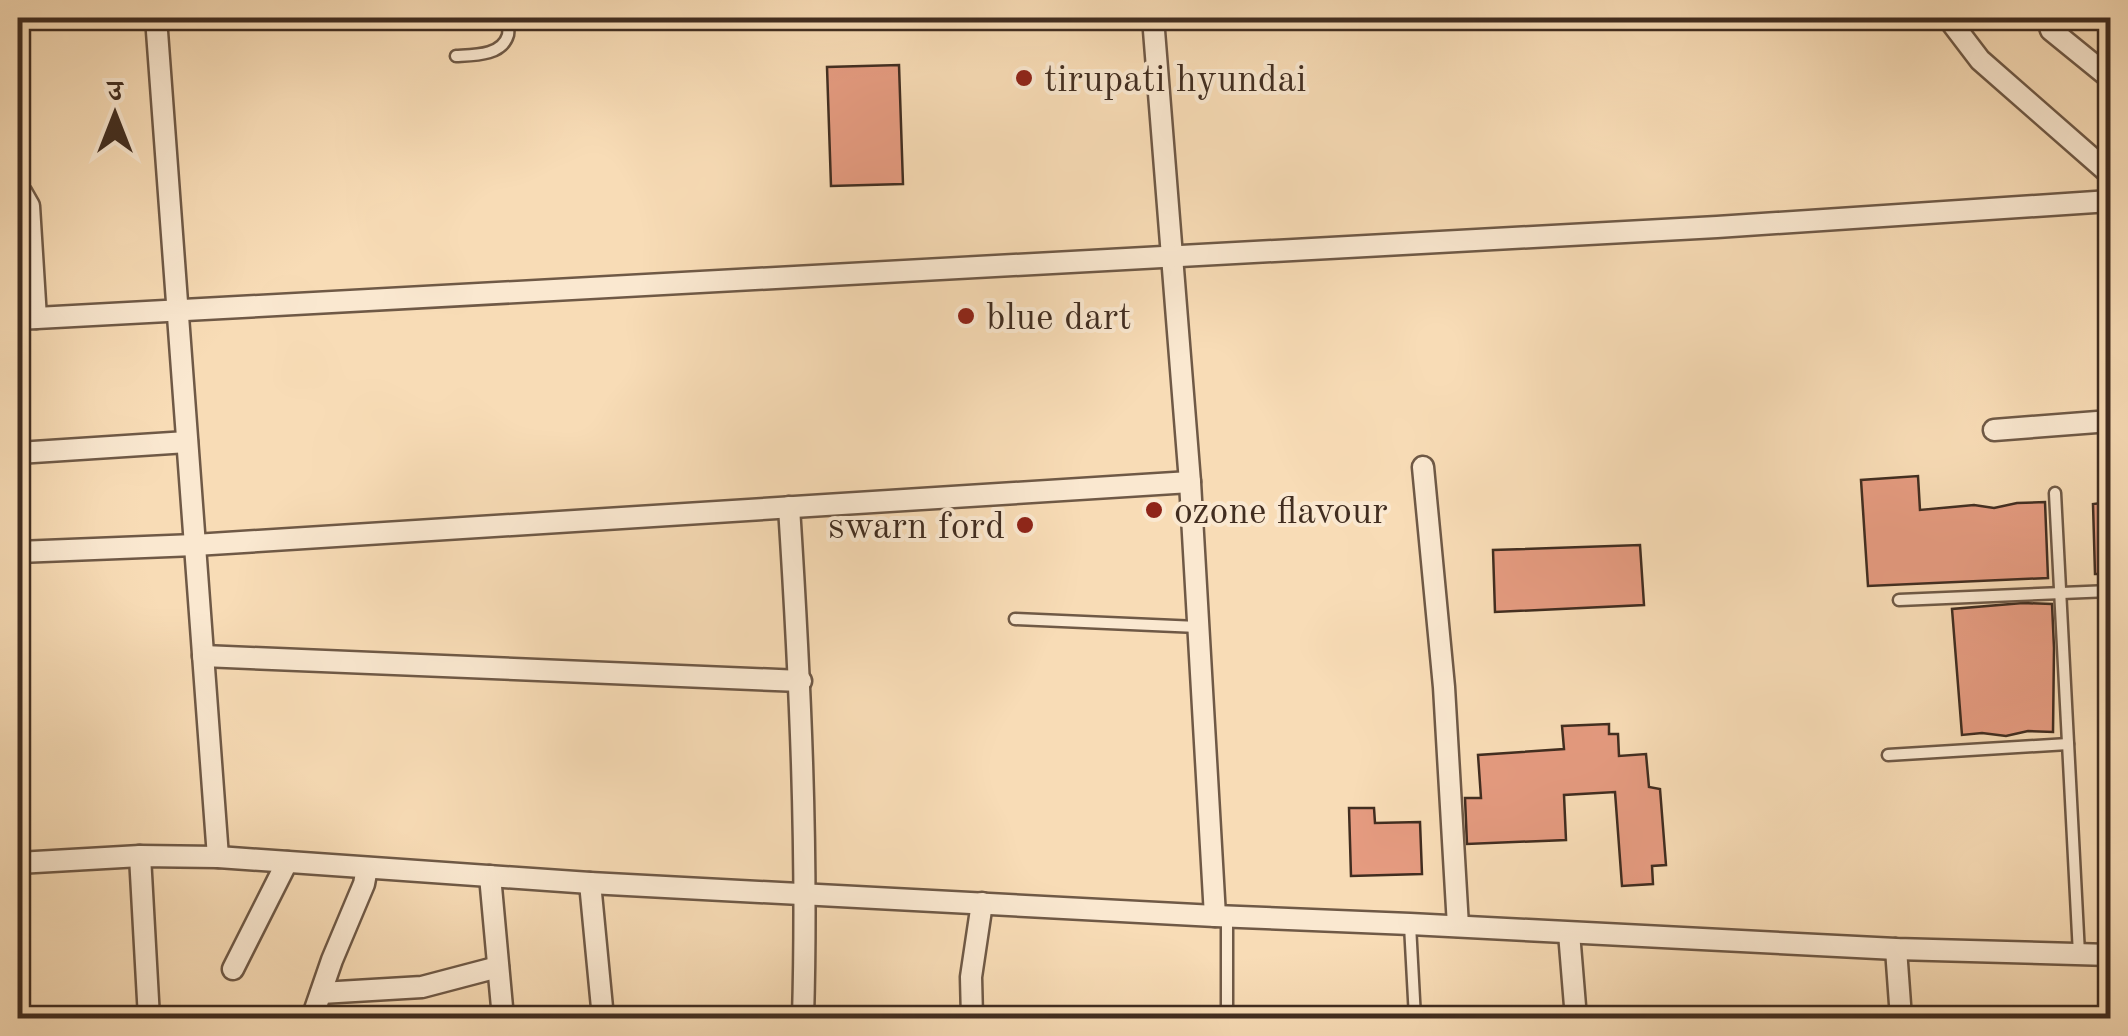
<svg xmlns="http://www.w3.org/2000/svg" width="2128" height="1036" font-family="'Old Standard TT','Noto Serif Devanagari',serif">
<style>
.building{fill:#e59b80;stroke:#412d20;stroke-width:2.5}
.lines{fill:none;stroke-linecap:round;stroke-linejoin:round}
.service-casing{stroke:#6f5946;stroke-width:15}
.minor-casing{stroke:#6f5946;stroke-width:25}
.service{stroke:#fae8d0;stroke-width:10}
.minor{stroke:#fae8d0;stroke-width:20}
.poi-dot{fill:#8f2418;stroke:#fae8d0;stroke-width:4}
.labels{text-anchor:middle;stroke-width:8;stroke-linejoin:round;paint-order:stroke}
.poi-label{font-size:38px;fill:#412d20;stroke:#fae8d0;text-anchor:start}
</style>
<rect width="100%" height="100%" fill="#f8dcb6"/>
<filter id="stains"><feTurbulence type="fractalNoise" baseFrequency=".002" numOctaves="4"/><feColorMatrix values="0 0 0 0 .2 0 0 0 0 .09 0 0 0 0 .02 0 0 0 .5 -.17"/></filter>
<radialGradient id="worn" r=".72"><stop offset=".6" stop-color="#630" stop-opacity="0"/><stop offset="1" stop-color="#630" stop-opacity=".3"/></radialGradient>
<g class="building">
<polygon points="899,65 903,184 831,186 827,67"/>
<polygon points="1918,476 1920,510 1974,505 1994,508 2017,503 2045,502 2048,578 1868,586 1861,480"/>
<polygon points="2110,502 2110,574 2095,574 2093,504"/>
<polygon points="1640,545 1644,605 1495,612 1493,550"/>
<polygon points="2023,603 2052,604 2054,648 2053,732 2028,731 2006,736 1982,733 1962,735 1952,609"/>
<polygon points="1609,724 1609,734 1618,734 1619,756 1646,754 1649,787 1660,789 1666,865 1652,866 1653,884 1622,886 1615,792 1564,795 1566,840 1467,844 1465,798 1481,798 1478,755 1564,749 1562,726"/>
<polygon points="1349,808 1374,808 1375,823 1420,822 1422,874 1351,876"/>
</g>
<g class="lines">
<g class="service-casing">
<g id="service">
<path d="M456,56c17,-1 46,0 52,-21 1,-6 0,-12 -1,-17"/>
<polyline points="2055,493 2079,954"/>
<polyline points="1899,600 2110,591"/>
<polyline points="1015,619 1198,627"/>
<polyline points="1888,755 2068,744"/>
<polyline points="1227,917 1227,1018"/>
<polyline points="1410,925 1415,1018"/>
</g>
</g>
<g class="minor-casing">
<g id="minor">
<polyline points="156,18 218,857"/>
<polyline points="1153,18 1190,482 1215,916"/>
<polyline points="1948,18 1980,60 2110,174"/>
<polyline points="2047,18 2051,30 2110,78"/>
<polyline points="18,191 21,192 29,206 36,318"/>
<polyline points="18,319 1717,227 2110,201"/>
<polyline points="1994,430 2110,421"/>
<polyline points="18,453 187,442"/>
<polyline points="1423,467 1444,687 1458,926"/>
<path d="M789,507c11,171 19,341 14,511"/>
<polyline points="18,552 195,545 1190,482"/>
<polyline points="203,656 801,681"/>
<polyline points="140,856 149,1018"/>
<polyline points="18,863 140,856 218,857 590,883 1215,916 1410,924 1896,949 2110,955"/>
<polyline points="490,876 503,1018"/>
<polyline points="590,883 603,1018"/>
<polyline points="1569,933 1576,1018"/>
<polyline points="1896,949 1901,1018"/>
<polyline points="233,969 287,862"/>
<polyline points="321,993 422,987 498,967"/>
<polyline points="312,1018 332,960 364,884 367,868"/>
<polyline points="972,1018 971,977 982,903"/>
</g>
</g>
<use href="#service" class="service"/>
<use href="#minor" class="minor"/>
</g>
<g class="poi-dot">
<circle cx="1024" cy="78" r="10"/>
<circle cx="966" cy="316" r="10"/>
<circle cx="1154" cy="510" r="10"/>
<circle cx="1025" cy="525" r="10"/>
</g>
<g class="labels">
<g class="poi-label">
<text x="1044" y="91">tirupati hyundai</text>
<text x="986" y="329">blue dart</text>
<text x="1174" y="523">ozone flavour</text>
<text x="1005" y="538" text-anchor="end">swarn ford</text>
</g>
</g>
<rect width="2128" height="1036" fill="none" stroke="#f8dcb6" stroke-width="60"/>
<rect x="20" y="20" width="2088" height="996" fill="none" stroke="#412d20" stroke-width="5"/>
<rect x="30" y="30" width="2068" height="976" fill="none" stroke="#412d20" stroke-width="2.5"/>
<g transform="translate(115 115)" stroke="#fae8d0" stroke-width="8" paint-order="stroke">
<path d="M0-8L18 38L0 25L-18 38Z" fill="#412d20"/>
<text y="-15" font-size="28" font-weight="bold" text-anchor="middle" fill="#412d20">उ</text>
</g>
<rect width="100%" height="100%" filter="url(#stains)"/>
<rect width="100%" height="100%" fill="url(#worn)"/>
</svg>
